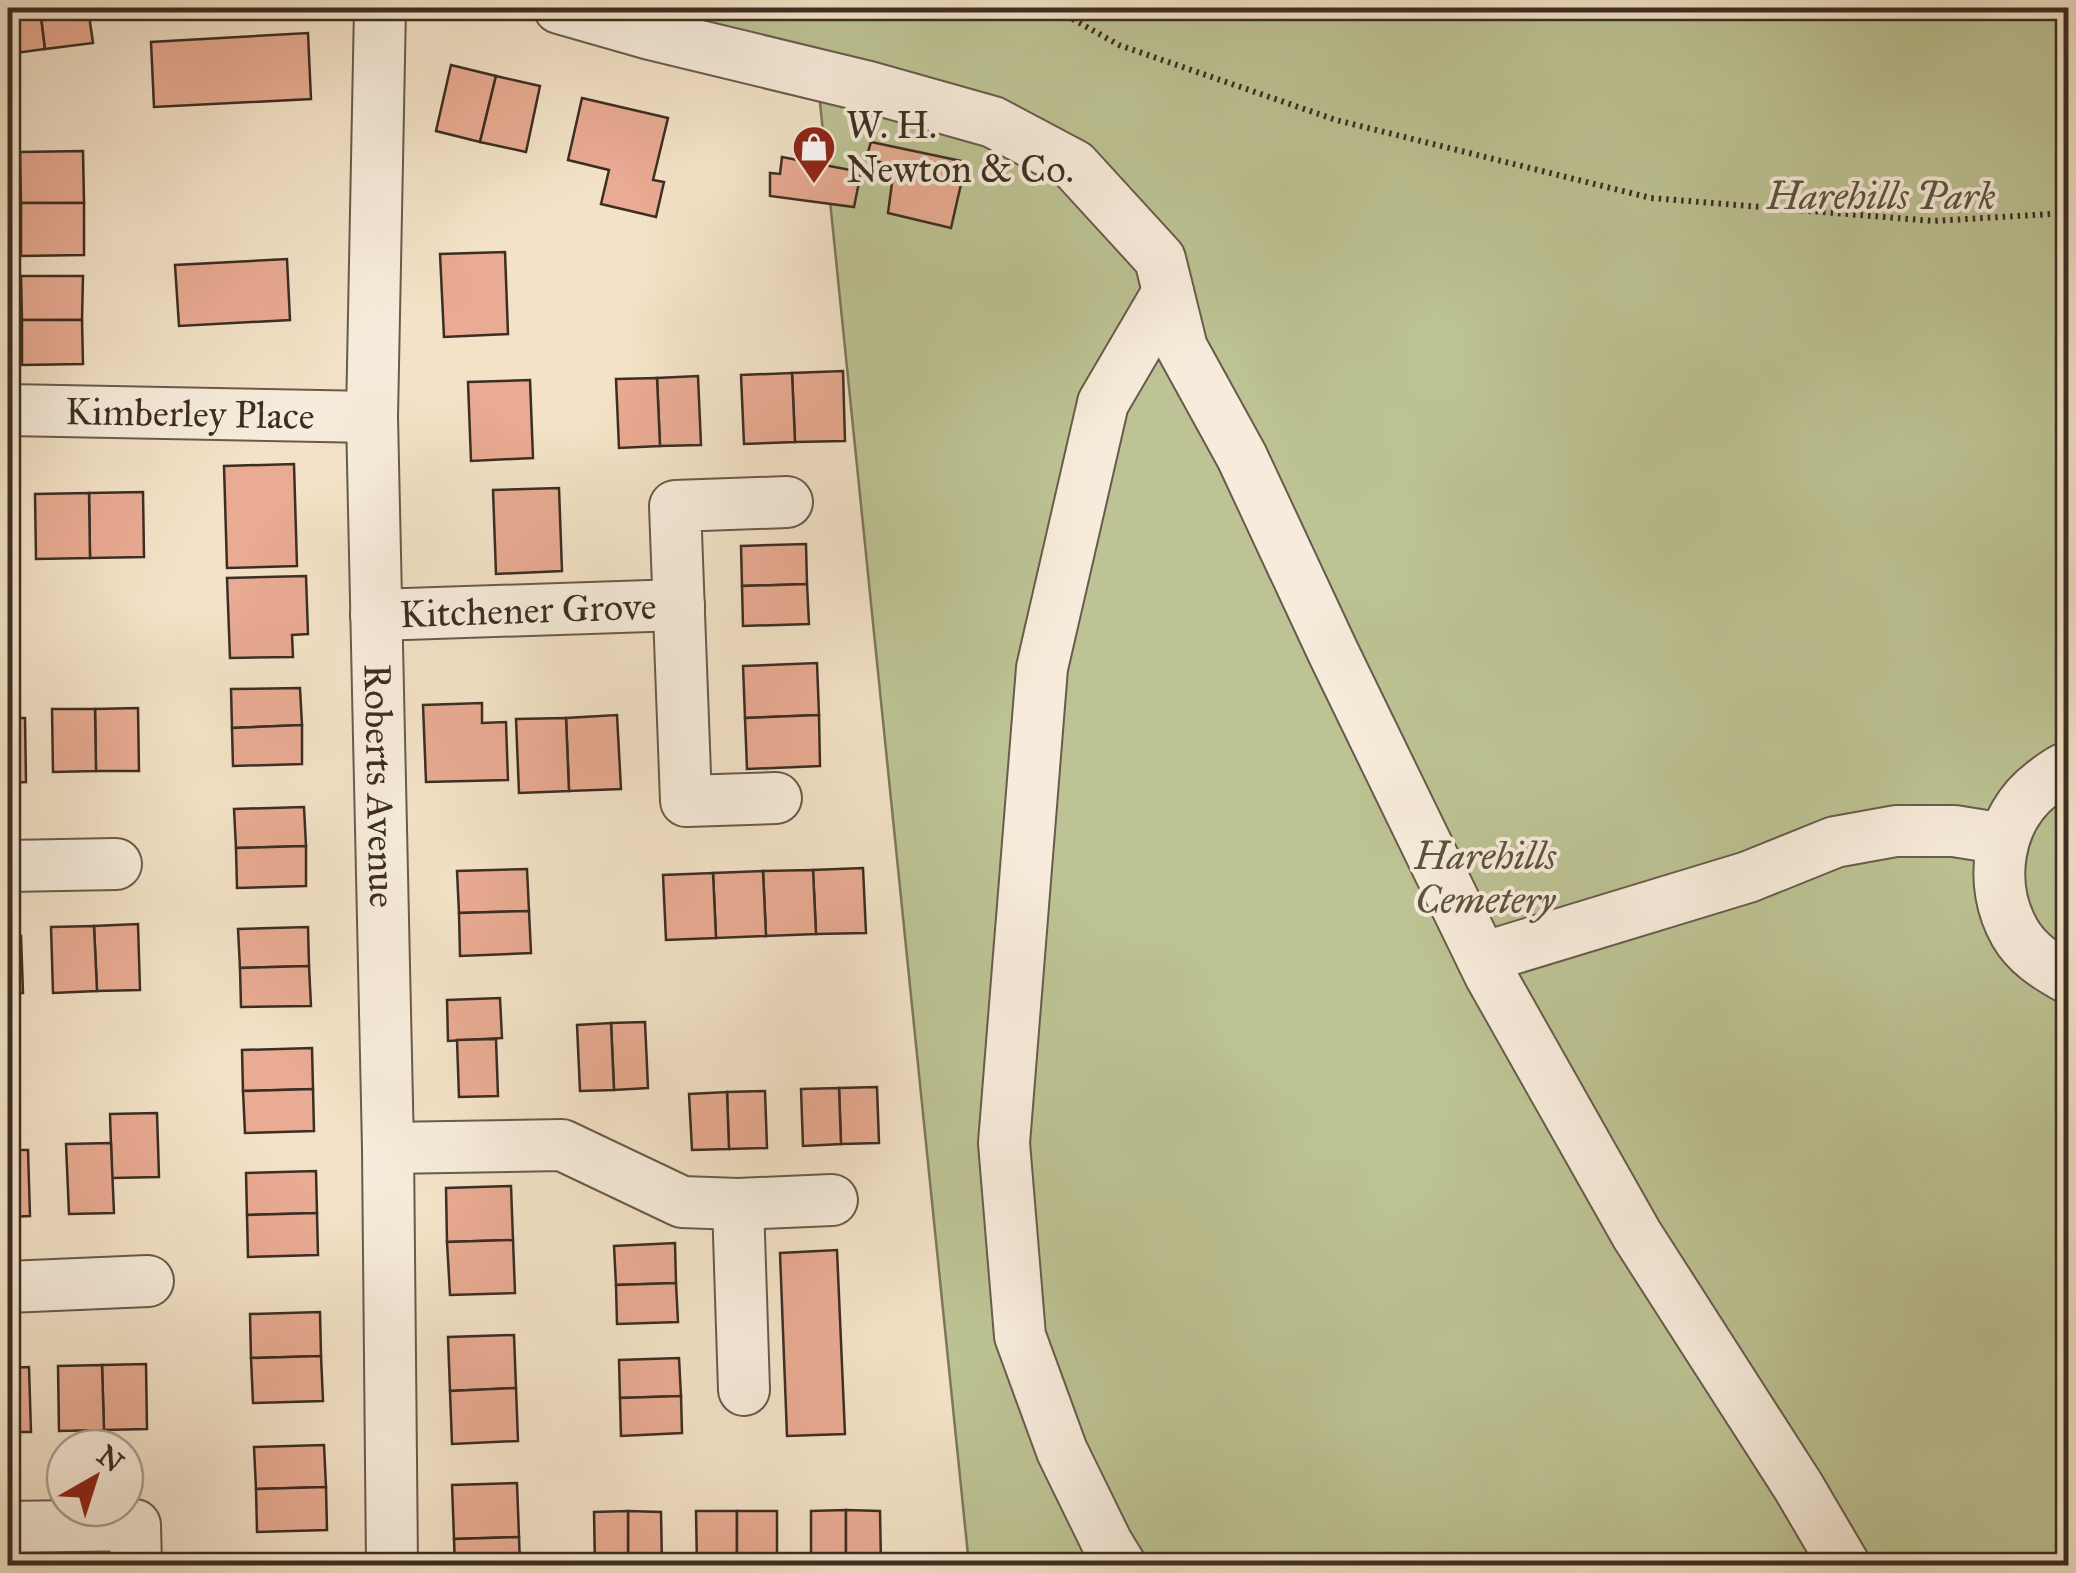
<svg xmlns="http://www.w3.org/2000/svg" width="2076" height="1573" font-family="'IM FELL Great Primer',serif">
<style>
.green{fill:#bdc394;stroke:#7c785c;stroke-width:2.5}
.building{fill:#e9ab93;stroke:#3b2e23;stroke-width:2.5}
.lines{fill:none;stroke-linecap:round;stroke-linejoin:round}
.minor-casing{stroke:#695b4c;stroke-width:54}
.path{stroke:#3b2e23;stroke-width:6;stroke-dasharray:2.5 5;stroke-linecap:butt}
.minor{stroke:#f7ecdb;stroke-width:50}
.labels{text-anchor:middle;stroke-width:8;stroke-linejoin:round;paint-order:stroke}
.poi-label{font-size:38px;fill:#3b2e23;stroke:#f7ecdb;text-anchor:start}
.park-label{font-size:38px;font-style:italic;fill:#5c533f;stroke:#f7ecdb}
.street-label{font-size:38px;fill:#3b2e23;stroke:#f7ecdb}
</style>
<rect width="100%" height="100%" fill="#f3e2c7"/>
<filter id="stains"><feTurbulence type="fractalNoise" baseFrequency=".002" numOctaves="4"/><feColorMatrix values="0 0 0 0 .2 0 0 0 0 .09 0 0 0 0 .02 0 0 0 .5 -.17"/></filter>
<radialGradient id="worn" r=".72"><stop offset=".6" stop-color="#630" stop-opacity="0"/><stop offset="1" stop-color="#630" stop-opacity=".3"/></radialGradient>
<polygon class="green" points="559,8 2068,8 2068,1565 969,1565 818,83"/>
<g class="building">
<polygon points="8,8 40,8 45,49 8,54"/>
<polygon points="40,8 88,8 93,43 45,49"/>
<polygon points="308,33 311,99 154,107 151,42"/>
<polygon points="451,65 496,76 480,142 436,131"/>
<polygon points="496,76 540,86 526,152 480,142"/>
<polygon points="582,98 668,118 653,180 664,182 656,217 601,204 609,170 568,160"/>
<polygon points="871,142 966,162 951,228 888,213 892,183 889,183 893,165 866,159"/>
<polygon points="83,151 84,203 21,203 20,152"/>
<polygon points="782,157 861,172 854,207 770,196 770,173 780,174"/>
<polygon points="21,203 84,203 84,255 21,256"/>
<polygon points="505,252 508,334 444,337 440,254"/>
<polygon points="287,259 290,320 179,326 175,265"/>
<polygon points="21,276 83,276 82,320 22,320"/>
<polygon points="22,320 82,320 83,364 22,365"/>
<polygon points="843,371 845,441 795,442 792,373"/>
<polygon points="792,373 795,442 744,444 741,375"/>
<polygon points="698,376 701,445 660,446 657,378"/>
<polygon points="657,378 660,446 619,448 616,379"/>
<polygon points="530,380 533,458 471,461 468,382"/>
<polygon points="294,464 297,566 227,568 224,466"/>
<polygon points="559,488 562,571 496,574 493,490"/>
<polygon points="143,492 144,557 90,558 89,493"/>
<polygon points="89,493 90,558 36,559 35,494"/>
<rect x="8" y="499" width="11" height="59"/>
<polygon points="806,544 807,584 742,586 741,546"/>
<polygon points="306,576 308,634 292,635 293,657 230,658 227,578"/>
<polygon points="807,584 809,624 743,626 742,586"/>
<polygon points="817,663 819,715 745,718 743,666"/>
<polygon points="300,688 302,725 232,728 231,689"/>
<polygon points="482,703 482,723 506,722 508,780 426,782 423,705"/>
<polygon points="138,708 139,771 96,771 95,709"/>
<polygon points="52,709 95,709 96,771 53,772"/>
<polygon points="617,715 621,789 569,791 566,718"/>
<polygon points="819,715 820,766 747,769 745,718"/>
<polygon points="8,718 25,718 26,782 8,783"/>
<polygon points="566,718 569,791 519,793 516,719"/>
<polygon points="302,725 302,764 233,766 232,728"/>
<polygon points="304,807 306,846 236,848 234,809"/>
<polygon points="306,846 306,886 237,888 236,848"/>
<polygon points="863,868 866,933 816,934 813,870"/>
<polygon points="527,869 529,911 459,913 457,871"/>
<polygon points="813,870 816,934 766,936 763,871"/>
<polygon points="763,871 766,936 716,938 713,873"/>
<polygon points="713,873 716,938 666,940 663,875"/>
<polygon points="529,911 531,953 460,956 459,913"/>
<polygon points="138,924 140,990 97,991 94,926"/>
<polygon points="94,926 97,991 53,993 51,927"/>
<polygon points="308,927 309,966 240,968 238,929"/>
<polygon points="8,936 21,936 23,993 8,993"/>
<polygon points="309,966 311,1006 241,1007 240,968"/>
<polygon points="500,998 502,1038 448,1041 447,1000"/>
<polygon points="645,1022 648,1088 614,1090 611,1023"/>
<polygon points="611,1023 614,1090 580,1091 577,1025"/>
<polygon points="496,1039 498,1096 459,1097 457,1040"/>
<polygon points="312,1048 313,1089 243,1091 242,1050"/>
<polygon points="877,1087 879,1143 841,1144 839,1088"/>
<polygon points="839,1088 841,1144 803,1146 801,1089"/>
<polygon points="313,1089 314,1131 245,1133 243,1091"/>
<polygon points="765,1091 767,1148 729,1149 727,1092"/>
<polygon points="727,1092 729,1149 692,1150 689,1094"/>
<polygon points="157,1113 159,1177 112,1178 110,1114"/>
<polygon points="111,1143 114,1213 69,1214 66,1144"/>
<polygon points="8,1150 28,1150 30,1216 8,1217"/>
<polygon points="316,1171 317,1213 247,1215 246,1173"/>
<polygon points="511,1186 513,1240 447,1242 446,1188"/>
<polygon points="317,1213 318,1255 248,1257 247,1215"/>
<polygon points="513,1240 515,1293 450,1295 447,1242"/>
<polygon points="675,1243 676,1283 616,1285 614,1246"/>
<polygon points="837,1250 845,1434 787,1436 780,1253"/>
<polygon points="676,1283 678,1322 617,1324 616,1285"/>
<polygon points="320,1312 321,1356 251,1358 250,1314"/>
<polygon points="514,1335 516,1388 450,1391 448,1337"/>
<polygon points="321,1356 323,1401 253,1403 251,1358"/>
<polygon points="679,1358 681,1396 620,1398 619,1360"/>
<polygon points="146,1364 147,1429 104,1430 102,1365"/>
<polygon points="102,1365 104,1430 59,1431 58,1366"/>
<polygon points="29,1367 31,1432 8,1432 8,1368"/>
<polygon points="516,1388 518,1441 452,1444 450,1391"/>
<polygon points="681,1396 682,1433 621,1436 620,1398"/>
<polygon points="324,1445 326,1487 256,1489 254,1447"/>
<polygon points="517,1483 519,1537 454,1539 452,1485"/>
<polygon points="326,1487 327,1530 257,1532 256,1489"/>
<polygon points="846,1510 846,1566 811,1566 811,1511"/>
<polygon points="846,1510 880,1511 881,1566 846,1566"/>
<polygon points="628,1511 661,1512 662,1566 628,1566"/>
<polygon points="628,1511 628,1566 595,1566 594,1512"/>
<polygon points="696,1511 737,1511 737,1566 697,1566"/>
<rect x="737" y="1511" width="40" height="55"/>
<polygon points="519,1537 520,1566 455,1566 454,1539"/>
</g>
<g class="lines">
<g class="minor-casing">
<g id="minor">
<path id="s1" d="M380,8l-8,409 16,731 4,418"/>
<polyline points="559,8 650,34 869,87 993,122 1074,165 1160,259 1182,348 1242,457 1333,652 1490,975 1637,1235 1798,1486 1845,1566"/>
<path id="s2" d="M8,410l364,7"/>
<path id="s3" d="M376,615l303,-10"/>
<path d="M2068,767c-10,4 -17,10 -26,17 -45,34 -55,100 -27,149 12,21 33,34 53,45"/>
<polyline points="776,798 686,801 675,506 787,502"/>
<polyline points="8,866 116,864"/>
<polyline points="1482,958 1748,877 1835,842 1896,831 1954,831 2004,839"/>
<polyline points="388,1148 562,1145 682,1202 738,1204 832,1200"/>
<polyline points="738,1204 744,1390"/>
<polyline points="8,1287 148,1281"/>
<polyline points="8,1527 135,1525 136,1566"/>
<polyline points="1121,1566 1107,1543 1062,1451 1020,1336 1004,1143 1042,668 1103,403 1168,292"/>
</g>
</g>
<polyline class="path" points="1053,8 1119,45 1336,120 1651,198 1933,221 2068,213"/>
<use href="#minor" class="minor"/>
</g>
<defs>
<g id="shop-pin" transform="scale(2.25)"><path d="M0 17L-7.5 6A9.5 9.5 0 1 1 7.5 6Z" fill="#8f2418" stroke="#f7ecdb"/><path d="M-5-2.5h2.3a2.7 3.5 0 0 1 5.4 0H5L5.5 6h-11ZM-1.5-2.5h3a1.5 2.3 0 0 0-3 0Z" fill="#fff"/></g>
</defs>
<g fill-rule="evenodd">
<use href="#shop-pin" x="814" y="147"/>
</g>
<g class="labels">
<g class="poi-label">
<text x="846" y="138">W. H.<tspan x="846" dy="44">Newton &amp; Co.</tspan></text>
</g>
<g class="park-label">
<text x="1881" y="209">Harehills Park</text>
<text x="1485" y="869">Harehills<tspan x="1485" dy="44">Cemetery</tspan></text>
</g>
<g class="street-label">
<text dy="13" stroke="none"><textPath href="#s2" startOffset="182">Kimberley Place</textPath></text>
<text dy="13" stroke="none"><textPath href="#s3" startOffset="152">Kitchener Grove</textPath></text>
<text dy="13" stroke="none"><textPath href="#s1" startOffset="778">Roberts Avenue</textPath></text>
</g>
</g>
<rect width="2076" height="1573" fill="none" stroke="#f3e2c7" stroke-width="40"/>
<rect x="10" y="10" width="2056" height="1553" fill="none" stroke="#3b2e23" stroke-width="5"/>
<rect x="20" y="20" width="2036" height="1533" fill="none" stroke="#3b2e23" stroke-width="2.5"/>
<g transform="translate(95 1478) rotate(39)"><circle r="48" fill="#f7ecdb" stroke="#aca091" stroke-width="2.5"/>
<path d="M0-8L18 38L0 25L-18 38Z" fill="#8f2418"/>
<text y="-15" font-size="28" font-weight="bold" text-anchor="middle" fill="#3b2e23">N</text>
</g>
<rect width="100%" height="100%" filter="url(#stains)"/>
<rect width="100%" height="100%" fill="url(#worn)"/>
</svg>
